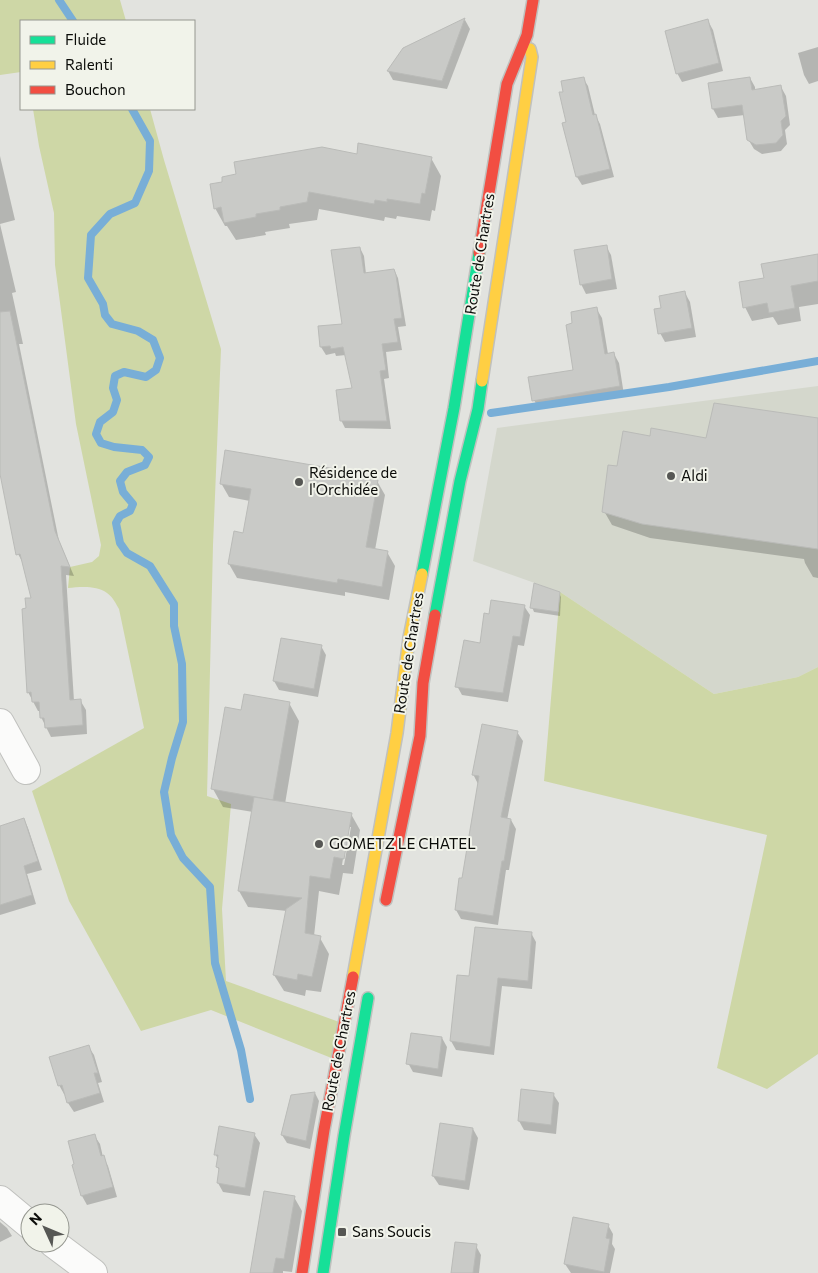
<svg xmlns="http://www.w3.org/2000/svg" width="818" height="1273" font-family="Commissioner,sans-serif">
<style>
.built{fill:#d4d7cc}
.green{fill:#ced7a6}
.shadow{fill:#0003;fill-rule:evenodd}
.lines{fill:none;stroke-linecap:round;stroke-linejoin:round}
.stream{stroke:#78aed7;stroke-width:8}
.building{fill:#c9cac7;stroke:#babbb8}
.street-casing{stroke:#c0c1be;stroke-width:30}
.fast-casing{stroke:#c0c1be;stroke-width:14}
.slow-casing{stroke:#c0c1be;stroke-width:14}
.jam-casing{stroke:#c0c1be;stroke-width:14}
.street{stroke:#fbfbfa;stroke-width:28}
.fast{stroke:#16e098;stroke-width:11}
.slow{stroke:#ffcf43;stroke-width:11}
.jam{stroke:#f24e42;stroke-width:11}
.poi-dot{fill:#565754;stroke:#f1f3ea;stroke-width:2}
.labels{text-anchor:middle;stroke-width:4;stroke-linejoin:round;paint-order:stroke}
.street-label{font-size:15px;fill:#0b0c09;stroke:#f1f3ea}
.poi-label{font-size:15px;fill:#0b0c09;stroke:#f1f3ea;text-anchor:start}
</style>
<rect width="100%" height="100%" fill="#e2e3df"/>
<polygon class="built" points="818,386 818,667 798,677 714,694 560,592 473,561 497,428"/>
<g class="green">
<polygon points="0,0 120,0 126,21 21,21 21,72 0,75"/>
<path d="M33,109h117l14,51 57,189 -8,196 -6,251 24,8 -9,105 4,72 116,42 -8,36 -123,-49 -70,21 -72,-130 -37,-110 112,-63 -25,-119c-3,-5 -6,-12 -12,-16 -11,-8 -27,-6 -39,-5l2,-21 22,-5 7,-6 2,-11 -25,-121 -21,-159 -1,-52 -15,-67z"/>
<polygon points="560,592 714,694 798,677 818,667 818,1054 767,1089 717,1068 767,835 544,781"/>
</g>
<g class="shadow">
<polygon points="465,20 470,29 447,89 393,80 388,71 404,49"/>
<polygon points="708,21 713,30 723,71 682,82 677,73"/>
<polygon points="818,47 818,81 809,84 804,75 798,53"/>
<polygon points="583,78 588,86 595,115 600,124 614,177 582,185 577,177 564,124 567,123 565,92"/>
<polygon points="750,78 755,87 755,91 781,87 786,96 790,125 785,130 787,144 781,151 762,154 754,149 748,139 745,115 718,118 713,109 709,84"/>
<polygon points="358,155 431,158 441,176 435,211 432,210 430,221 397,216 396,219 385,217 384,221 319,209 317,220 289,224 290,228 265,232 266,235 236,240 227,226 225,226 215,208"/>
<polygon points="0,156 15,220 0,224 16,292 12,293 23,344 19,344 59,541 74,576 66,575 74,701 80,700 86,710 87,734 51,737 41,717 41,711 38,711 28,692 27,610 33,599 23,563 18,554 0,467"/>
<polygon points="606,246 611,255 617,289 586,294 581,284"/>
<polygon points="360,248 364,256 366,274 394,270 398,278 406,326 398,327 402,350 386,352 389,378 384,379 391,429 345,428 341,420 354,389 346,355 336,356 335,353 326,355 321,347 343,325"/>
<polygon points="818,255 818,304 799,307 801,321 778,325 773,317 752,321 745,307 765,279"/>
<polygon points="685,293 690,302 696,337 665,342 660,333 662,309"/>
<polygon points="596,308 602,318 608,354 614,354 619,363 624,395 539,409 534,400 574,371"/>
<polygon points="818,420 818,578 813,577 805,563 804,559 650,538 612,525 604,511 618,468 651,437 707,439"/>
<polygon points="334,470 337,474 377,481 385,495 375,550 387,552 395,566 389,600 345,592 345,596 237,578 229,564 244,534 250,501 229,497 221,483"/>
<polygon points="559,593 561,597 560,616 534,612 532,607"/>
<polygon points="524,606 530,615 524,646 518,645 508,702 462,695 457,686 481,644 490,615"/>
<polygon points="321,646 326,655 318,697 279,690 274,681"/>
<path d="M289,703l10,18 -14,83 66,10 9,16 -7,44 -10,-1 -4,22 -20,-4 -5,45 6,2 9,16 -8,38 -15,-2 -1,6 -21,-5 -10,-16 13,-64 -39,-4 -9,-16 14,-79 -30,-5 -10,-18 29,-78zM348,827h3l-7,38h-2z"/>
<polygon points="517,732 523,741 507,820 511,820 516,829 509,870 506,870 498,925 461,919 456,910 460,879 463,879 478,784 473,774"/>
<polygon points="24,819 28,828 42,870 27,874 36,904 0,915 0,827"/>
<polygon points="531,933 536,942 532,989 502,986 494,1055 456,1050 451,1041 470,977"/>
<polygon points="442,1038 447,1047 442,1077 413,1072 408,1063"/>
<polygon points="88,1046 94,1055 102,1082 98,1083 104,1102 74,1112 68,1103 66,1094 64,1094 59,1085"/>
<polygon points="315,1093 319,1101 310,1149 287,1143 282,1135"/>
<polygon points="553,1094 559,1103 556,1134 524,1130 519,1121"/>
<polygon points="473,1129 478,1138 469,1190 439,1185 433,1176"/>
<polygon points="254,1134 260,1143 250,1196 223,1192 218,1183 220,1171 217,1167 219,1160 215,1154"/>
<polygon points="94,1135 100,1144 103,1157 108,1166 117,1197 87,1205 82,1196 74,1165"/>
<polygon points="294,1197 302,1211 292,1272 283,1271 283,1273 252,1273"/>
<polygon points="0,1222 7,1228 12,1236 0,1242"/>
<polygon points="608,1225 613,1234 612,1244 615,1249 610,1273 571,1273 565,1264"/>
<polygon points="476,1246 481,1255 479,1273 452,1273"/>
</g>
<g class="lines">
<g class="stream">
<polyline points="59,0 73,21"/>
<polyline points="132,109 150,141 149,171 135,203 110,214 91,235 88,278 103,304 105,315 112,324 138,331 153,340 160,358 156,370 146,377 124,372 115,376 113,388 117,400 113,412 100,422 96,434 101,443 114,447 142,450 149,457 145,465 127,472 120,481 123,492 133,504 130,511 120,516 116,523 120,543 127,553 150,566 174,604 174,626 182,664 183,722 172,758 164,792 171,835 183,858 210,887 215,963 241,1050 250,1099"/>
<polyline points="491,413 669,387 818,361"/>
</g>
</g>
<g class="building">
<polygon points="465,18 442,81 387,71 403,48"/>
<polygon points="708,19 719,63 676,74 665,31"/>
<polygon points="584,77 593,115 596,114 610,169 576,177 562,123 566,122 559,92 563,92 561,81"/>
<polygon points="750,77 752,90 781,85 786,116 781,121 783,135 776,143 756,145 747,140 742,105 712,109 708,83"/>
<polygon points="358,143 432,157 425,194 422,193 420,204 387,199 387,202 375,200 374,204 309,192 307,202 280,207 280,210 256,214 256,217 224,223 221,207 214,209 210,184 222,182 222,177 236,174 234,162 322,147 357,154"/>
<polygon points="607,245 612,279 580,285 574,250"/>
<polygon points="360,247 364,273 394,269 396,275 402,318 394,319 398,342 382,344 386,370 380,371 387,421 340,421 336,390 352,388 343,347 331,349 330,346 320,347 318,326 342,324 331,250"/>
<polygon points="818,254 818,281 791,286 795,308 769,313 767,303 743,308 739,282 764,278 761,264"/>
<polygon points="685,291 692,328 658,334 654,309 661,308 659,296"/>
<polygon points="597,307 605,354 614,352 620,386 532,401 528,377 573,370 566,325 572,323 571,312"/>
<polygon points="10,311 55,531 70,567 61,566 70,700 81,699 83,725 45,728 44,718 40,718 39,702 32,702 31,692 27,693 22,609 26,608 25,598 31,598 20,554 16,555 0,474 0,312"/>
<polygon points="714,403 818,418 818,549 642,524 602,512 608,465 617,466 623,431 650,436 651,428 706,438"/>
<polygon points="225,450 335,469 334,472 378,480 366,547 388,551 382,587 338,579 337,583 228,564 234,531 243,533 251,489 220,484"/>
<polygon points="534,583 560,592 558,612 530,608"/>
<polygon points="491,600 525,605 520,637 513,636 503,693 455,687 464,640 480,643 484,613 489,614"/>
<polygon points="281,638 322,645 314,689 273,681"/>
<polygon points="244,694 290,702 273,800 211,789 225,707 241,710"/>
<polygon points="482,724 518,731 501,817 511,819 504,861 502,861 493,916 455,910 459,878 462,878 479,776 472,775"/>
<polygon points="254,797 352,813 344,859 334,857 330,879 310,876 305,933 321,936 312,977 298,974 297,980 273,975 286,909 302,898 238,891"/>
<polygon points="24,818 38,861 24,866 32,895 0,905 0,826"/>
<polygon points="475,927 532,932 528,981 498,978 490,1047 450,1041 457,975 469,976"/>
<polygon points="411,1033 442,1037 438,1069 406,1064"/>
<polygon points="89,1045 98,1073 94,1073 100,1093 67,1103 62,1085 58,1086 49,1057"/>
<polygon points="521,1089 554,1093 551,1125 518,1121"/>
<polygon points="315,1092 306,1141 281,1135 291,1095"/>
<polygon points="440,1123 473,1128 465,1181 432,1176"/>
<polygon points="219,1126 255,1133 245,1188 217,1183 219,1168 216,1167 218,1155 214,1155"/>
<polygon points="95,1134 101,1156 104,1155 113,1187 81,1196 72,1165 74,1164 68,1141"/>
<polygon points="264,1191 295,1196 284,1259 276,1258 273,1273 250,1273"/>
<polygon points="573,1217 609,1224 606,1238 610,1239 604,1272 564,1264"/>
<polygon points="455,1242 477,1244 473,1273 451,1273"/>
</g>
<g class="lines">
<g class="street-casing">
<g id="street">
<polyline points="0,723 26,770"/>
<polyline points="0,1200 30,1225"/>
<polyline points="53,1243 93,1273"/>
</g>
</g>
<g class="fast-casing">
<g id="fast">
<polyline points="422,574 454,408 479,253"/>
<polyline points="435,615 460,481 478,409 482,381"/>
<polyline points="323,1273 344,1136 368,998"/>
</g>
</g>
<g class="slow-casing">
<g id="slow">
<polyline points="482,381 532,57 530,49"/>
<polyline points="353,977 397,733 409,638 422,574"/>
</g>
</g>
<g class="jam-casing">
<g id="jam">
<polyline points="479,253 507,84 527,35 533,0"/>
<polyline points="386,900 420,736 423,683 435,615"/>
<polyline points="302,1273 324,1130 353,977"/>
</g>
</g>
<use href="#street" class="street"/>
<use href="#fast" class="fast"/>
<use href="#slow" class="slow"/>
<use href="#jam" class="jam"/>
</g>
<g class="poi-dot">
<circle cx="671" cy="476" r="5"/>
<circle cx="299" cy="482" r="5"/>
<circle cx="319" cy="844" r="5"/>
<rect x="337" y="1227" width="10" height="10" rx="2.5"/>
</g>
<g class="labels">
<g class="street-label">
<text transform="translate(480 254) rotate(-81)" y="5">Route de Chartres</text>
<text transform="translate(409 653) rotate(-81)" y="5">Route de Chartres</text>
<text transform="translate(339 1051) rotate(-79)" y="5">Route de Chartres</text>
</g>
<g class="poi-label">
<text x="309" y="478">Résidence de<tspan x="309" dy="17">l'Orchidée</tspan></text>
<text x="681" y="481">Aldi</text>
<text x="329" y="849">GOMETZ LE CHATEL</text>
<text x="352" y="1237">Sans Soucis</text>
</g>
</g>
<rect x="20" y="20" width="175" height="90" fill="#f1f3ea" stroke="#959790"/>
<rect x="30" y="36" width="25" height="8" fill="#16e098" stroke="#959790"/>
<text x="65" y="45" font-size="15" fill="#0b0c09">Fluide</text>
<rect x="30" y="61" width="25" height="8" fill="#ffcf43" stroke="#959790"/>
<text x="65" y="70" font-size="15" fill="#0b0c09">Ralenti</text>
<rect x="30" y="86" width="25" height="8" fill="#f24e42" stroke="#959790"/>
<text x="65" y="95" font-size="15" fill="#0b0c09">Bouchon</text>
<g transform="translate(45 1228) rotate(314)"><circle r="24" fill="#f1f3ea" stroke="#959790"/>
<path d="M0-4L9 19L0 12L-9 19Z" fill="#565754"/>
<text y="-8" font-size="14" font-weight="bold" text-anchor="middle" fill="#0b0c09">N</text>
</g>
</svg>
